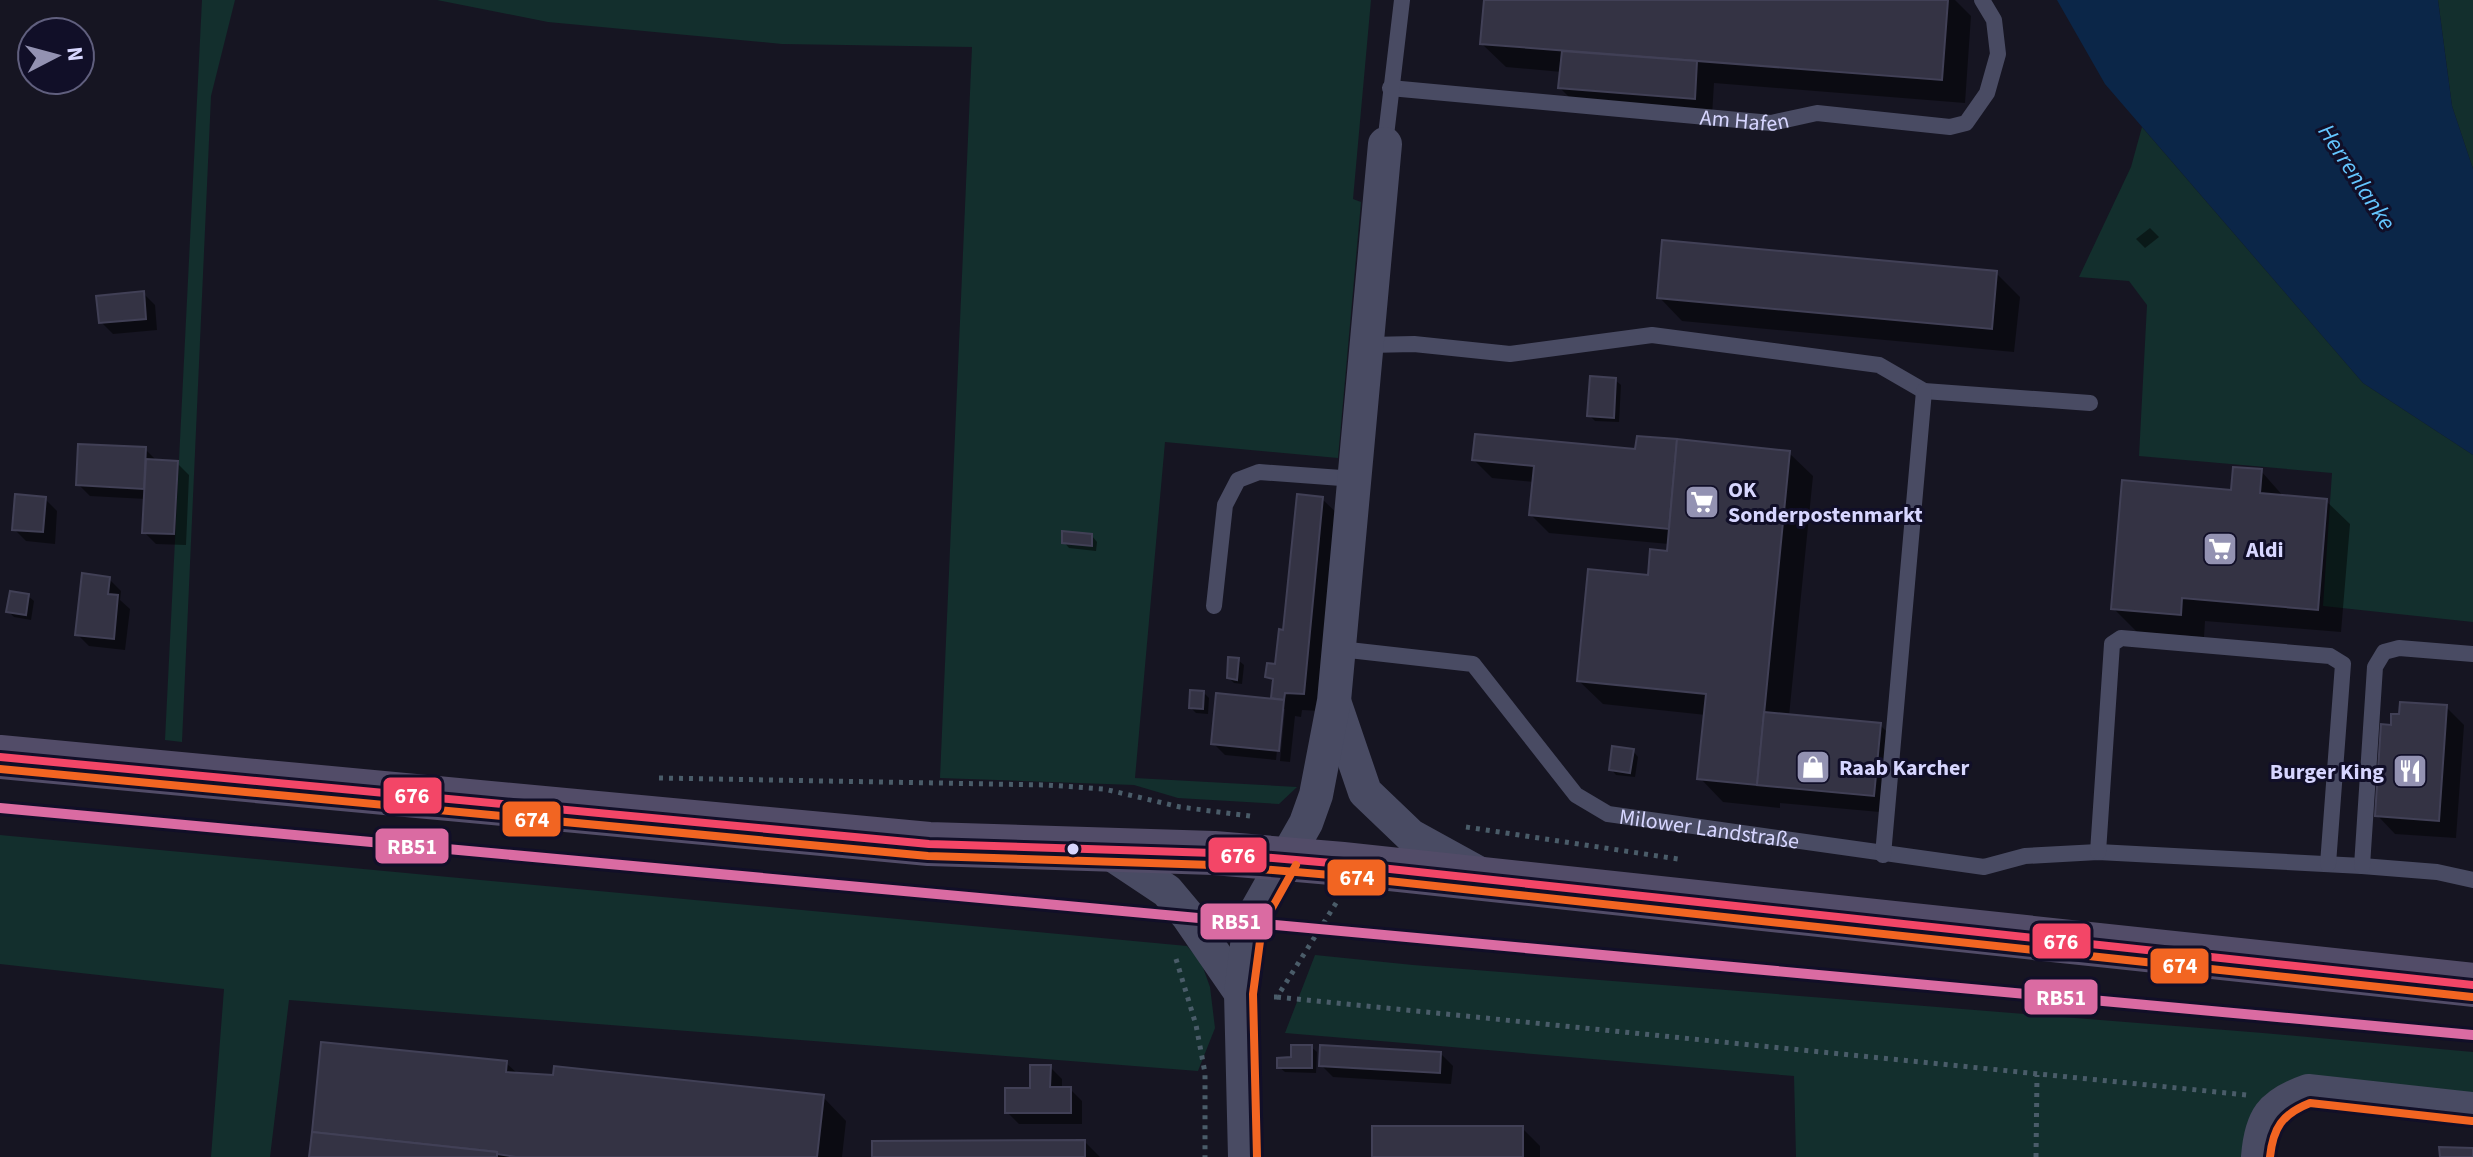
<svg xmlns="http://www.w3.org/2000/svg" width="2473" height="1157" font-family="'Source Sans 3',sans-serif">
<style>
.green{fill:#132f2d}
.water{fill:#0b2648}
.shadow{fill:#0007}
.building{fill:#343344;stroke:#414056;stroke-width:2}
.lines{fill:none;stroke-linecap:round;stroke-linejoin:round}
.path{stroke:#4a5c69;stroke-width:5;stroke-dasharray:4 6;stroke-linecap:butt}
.lane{stroke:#494b63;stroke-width:16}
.street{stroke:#494b63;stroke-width:34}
.primary{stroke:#524c68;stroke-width:44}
.bus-1-casing{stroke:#110f28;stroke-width:14}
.bus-2-casing{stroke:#110f28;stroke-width:14}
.bus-1{stroke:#f34667;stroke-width:8}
.bus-2{stroke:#f26522;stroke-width:8}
.rail-1-casing{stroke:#110f28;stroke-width:16}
.rail-1{stroke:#da6ba2;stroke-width:10}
.bus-dot{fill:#d7d6ff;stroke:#110f28;stroke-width:3}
.labels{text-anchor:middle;stroke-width:6;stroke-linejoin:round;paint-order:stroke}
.street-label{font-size:22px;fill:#d7d6ff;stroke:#110f28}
.poi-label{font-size:22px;font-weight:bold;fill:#d7d6ff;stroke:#110f28;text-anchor:start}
.water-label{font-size:24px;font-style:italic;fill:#64c6ff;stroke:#110f28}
.line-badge{stroke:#110f28;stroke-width:3}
.badge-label{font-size:22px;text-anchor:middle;font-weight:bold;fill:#fff}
</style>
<rect width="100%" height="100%" fill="#161522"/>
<g class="green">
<polygon points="202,0 235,0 211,96 182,742 165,740"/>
<polygon points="437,0 1371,0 1353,199 1361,202 1338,458 1165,442 1135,778 1297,787 1279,804 1178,798 1134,785 940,778 972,47 782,44 548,22"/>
<polygon points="2438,0 2473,0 2473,169 2452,106"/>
<polygon points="2142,127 2363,383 2473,455 2473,622 2323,606 2332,473 2139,456 2147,305 2129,281 2079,277 2131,167"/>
<polygon points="0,835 1187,946 1201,962 1210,987 1215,1028 1198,1071 289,1000 270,1157 211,1157 224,989 0,964"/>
<polygon points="1315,955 1413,965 2263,1033 2473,1052 2473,1097 2315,1081 2249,1157 1796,1157 1794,1076 1285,1033"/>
</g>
<polygon class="water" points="2057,0 2438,0 2452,106 2473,169 2473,455 2363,383 2105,84"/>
<g class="shadow">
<polygon points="1486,0 1955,0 1971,16 1965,103 1714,83 1712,116 1578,106 1560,88 1562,72 1506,67 1482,44"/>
<polygon points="2150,228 2159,237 2145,248 2136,239"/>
<polygon points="1996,273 2020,297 2014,352 1682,321 1659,297"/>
<polygon points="143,293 155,305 157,330 113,334 101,322"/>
<polygon points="1615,380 1621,385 1619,422 1595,421 1589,415"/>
<polygon points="145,449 158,462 177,463 189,475 186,545 156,544 144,532 146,499 90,496 78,484"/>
<polygon points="1637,452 1789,453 1813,476 1789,716 1880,725 1898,743 1891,813 1780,803 1780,808 1723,802 1700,778 1706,715 1603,704 1579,681 1669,553 1669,544 1549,533 1531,515 1534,482 1492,478 1474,460"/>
<polygon points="2261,471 2284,497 2326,501 2350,524 2341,632 2205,621 2204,637 2137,632 2113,608"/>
<polygon points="45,499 57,511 55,544 26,541 14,529"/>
<polygon points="1322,499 1341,517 1321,711 1302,710 1301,717 1295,716 1290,762 1280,761 1285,709 1281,709 1276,760 1225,755 1213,743 1273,700 1275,684 1268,677 1277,666"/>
<polygon points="1092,536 1097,542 1096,551 1069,548 1064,542"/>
<polygon points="109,579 121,591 120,600 130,609 125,650 89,646 77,634"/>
<polygon points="28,596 34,601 31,620 14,617 9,612"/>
<polygon points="1238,660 1244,665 1242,684 1234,683 1229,678"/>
<polygon points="1204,693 1209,698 1208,714 1196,713 1191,708"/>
<polygon points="2446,707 2464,725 2456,838 2395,834 2377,815 2392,727"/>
<polygon points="1633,751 1638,757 1635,777 1616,775 1611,769"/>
<polygon points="1311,1047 1317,1052 1316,1073 1285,1072 1279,1067"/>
<polygon points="1441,1054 1453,1066 1451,1084 1333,1077 1321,1065"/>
<polygon points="506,1063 518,1074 823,1097 846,1121 842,1157 311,1157"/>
<polygon points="1050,1067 1062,1079 1062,1089 1070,1089 1082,1101 1082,1124 1019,1124 1007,1112 1032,1090"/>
<polygon points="1522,1128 1540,1146 1540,1157 1374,1157"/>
<polygon points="1085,1142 1100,1157 874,1157"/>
</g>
<g class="building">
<polygon points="1484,0 1948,0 1942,80 1480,44"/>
<polygon points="1562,51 1697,61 1695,99 1558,88"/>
<polygon points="1662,240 1997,271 1992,329 1657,298"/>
<polygon points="144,291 146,319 99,323 96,296"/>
<polygon points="1590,376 1616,378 1614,418 1587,416"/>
<polygon points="1475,434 1635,449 1637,436 1677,439 1669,529 1529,515 1534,466 1472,460"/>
<polygon points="1677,439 1790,451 1757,785 1697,779 1706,694 1577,681 1588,569 1648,575 1650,549 1667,551"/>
<polygon points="78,444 146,447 144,489 76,485"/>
<polygon points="146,459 178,461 174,534 142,533"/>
<polygon points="2233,467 2262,469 2260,493 2327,499 2318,610 2182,598 2181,615 2111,609 2122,480 2231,490"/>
<polygon points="15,494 46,497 43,532 12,530"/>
<polygon points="1297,494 1323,497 1304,694 1285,693 1284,700 1271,698 1273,679 1265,677 1267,663 1275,664 1279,629 1283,630"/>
<polygon points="1062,531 1092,534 1092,546 1062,543"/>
<polygon points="82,573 110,577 108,594 118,595 114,639 75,635"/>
<polygon points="10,591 29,594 26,615 6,612"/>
<polygon points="1228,657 1239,658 1237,680 1227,678"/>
<polygon points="1190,690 1204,691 1203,709 1189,708"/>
<polygon points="1216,693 1284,700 1279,751 1211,744"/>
<polygon points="2400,702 2447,705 2439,821 2375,816 2381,724 2391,725 2391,714 2399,714"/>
<polygon points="1764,712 1881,723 1874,796 1757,785"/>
<polygon points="1612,746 1634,749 1630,773 1609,770"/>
<polygon points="321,1042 507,1061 506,1072 553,1075 554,1066 824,1095 817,1157 516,1157 497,1154 497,1152 312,1132"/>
<polygon points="1291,1045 1312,1045 1312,1068 1277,1068 1277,1058 1291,1057"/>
<polygon points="1320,1045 1441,1052 1440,1073 1319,1066"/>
<polygon points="1030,1065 1051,1065 1050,1087 1071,1087 1071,1113 1005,1113 1005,1088 1030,1088"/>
<rect x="1372" y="1126" width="151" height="31"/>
<polygon points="312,1132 497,1152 497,1157 309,1157"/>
<polygon points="1085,1140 1085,1157 872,1157 872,1141"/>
<polygon points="2439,1147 2473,1148 2473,1157 2440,1157"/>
</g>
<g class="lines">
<g class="path">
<polyline points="659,778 1047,785 1104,789 1180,807 1250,816"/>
<polyline points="1466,827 1678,859"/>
<polyline points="1176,959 1196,1025 1205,1073 1205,1157"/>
<polyline points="1274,997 1277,997 1338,900"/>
<polyline points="1277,997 2247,1095"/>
<polyline points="2036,1157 2037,1075"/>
</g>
<g class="lane">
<path id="s1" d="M1390,88l381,35 46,-10 133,14 16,-4 21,-30 11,-39 -4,-34 -12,-20"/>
<polyline points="1385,144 1402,0"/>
<polyline points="1369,345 1414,344 1510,354 1652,335 1879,365 1924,391 2090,403"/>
<polyline points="1214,606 1225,505 1238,480 1259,472 1355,479"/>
<path id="s2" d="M1340,649l133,15 103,131 32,19 376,53 41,-11 73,-4 264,14 75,6 36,8"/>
<polyline points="2098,852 2112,644 2121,638 2330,656 2343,664 2328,864"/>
<polyline points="1883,855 1924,391"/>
<polyline points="2362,866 2375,667 2384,652 2399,648 2473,654"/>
</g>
<g class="street">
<polyline points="1335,704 1365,792 1411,836 1480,874"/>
<polyline points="1104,849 1167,891 1188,916 1241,993"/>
<polyline points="1245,1157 1241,993 1250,922 1306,823 1316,795 1334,701 1385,144"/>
<path d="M2258,1157c3,-39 13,-53 50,-66l165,18"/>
</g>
<polyline class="primary" points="0,757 929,844 1214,853 1343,864 2473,985"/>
<g class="bus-1-casing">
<polyline id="bus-1" points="0,757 929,844 1214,853 1343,864 2473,985"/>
</g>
<g class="bus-2-casing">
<g id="bus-2">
<polyline points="0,769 928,856 1213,865 1342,876 2472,997"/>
<polyline points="1257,1157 1253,994 1262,926 1296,865"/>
<path d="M2270,1157c3,-29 12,-43 40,-54l162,18"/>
</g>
</g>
<use href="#bus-1" class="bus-1"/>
<use href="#bus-2" class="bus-2"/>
<g class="rail-1-casing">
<polyline id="rail-1" points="0,808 2473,1035"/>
</g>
<use href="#rail-1" class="rail-1"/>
</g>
<defs>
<g id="supermarket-square" transform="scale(1.8)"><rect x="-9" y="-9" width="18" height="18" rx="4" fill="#9392b2" stroke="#110f28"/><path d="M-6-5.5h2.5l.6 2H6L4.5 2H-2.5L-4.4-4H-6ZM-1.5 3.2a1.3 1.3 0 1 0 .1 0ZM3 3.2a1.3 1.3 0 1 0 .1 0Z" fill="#fff"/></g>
<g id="shop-square" transform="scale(1.8)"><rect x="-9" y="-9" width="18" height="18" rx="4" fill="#9392b2" stroke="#110f28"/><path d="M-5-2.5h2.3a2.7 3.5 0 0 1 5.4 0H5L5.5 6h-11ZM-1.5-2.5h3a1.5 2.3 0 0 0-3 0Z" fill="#fff"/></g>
<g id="restaurant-square" transform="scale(1.8)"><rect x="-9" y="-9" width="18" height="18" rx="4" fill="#9392b2" stroke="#110f28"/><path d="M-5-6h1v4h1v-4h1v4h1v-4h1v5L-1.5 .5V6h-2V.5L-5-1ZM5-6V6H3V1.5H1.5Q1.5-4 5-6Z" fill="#fff"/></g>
</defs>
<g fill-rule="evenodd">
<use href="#supermarket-square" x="1702" y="502"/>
<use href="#supermarket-square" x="2220" y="549"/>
<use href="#shop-square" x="1813" y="767"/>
<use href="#restaurant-square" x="2410" y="771"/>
</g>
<circle class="bus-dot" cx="1073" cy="849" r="7"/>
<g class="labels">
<g class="street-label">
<text dy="8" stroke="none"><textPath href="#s1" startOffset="356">Am Hafen</textPath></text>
<text dy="8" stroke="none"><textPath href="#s2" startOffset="440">Milower Landstraße</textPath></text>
</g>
<g class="poi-label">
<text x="1728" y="497">OK<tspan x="1728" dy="25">Sonderpostenmarkt</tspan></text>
<text x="2246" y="557">Aldi</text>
<text x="1839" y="775">Raab Karcher</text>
<text x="2384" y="779" text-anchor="end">Burger King</text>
</g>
<g class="water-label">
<text transform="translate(2357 177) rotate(57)" y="8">Herrenlanke</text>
</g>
</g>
<g class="line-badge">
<rect x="382" y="776" width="61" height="39" rx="8" fill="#f34667"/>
<rect x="501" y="800" width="61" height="38" rx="8" fill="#f26522"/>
<rect x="374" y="827" width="76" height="38" rx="8" fill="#da6ba2"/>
<rect x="1207" y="836" width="61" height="38" rx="8" fill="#f34667"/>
<rect x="1326" y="858" width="61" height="39" rx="8" fill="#f26522"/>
<rect x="1199" y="902" width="75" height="39" rx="8" fill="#da6ba2"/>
<rect x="2031" y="922" width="61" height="38" rx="8" fill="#f34667"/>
<rect x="2149" y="947" width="61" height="38" rx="8" fill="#f26522"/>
<rect x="2023" y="978" width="76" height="38" rx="8" fill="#da6ba2"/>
</g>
<g class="badge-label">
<text x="412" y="803">676</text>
<text x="532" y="827">674</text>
<text x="412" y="854">RB51</text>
<text x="1238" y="863">676</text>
<text x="1357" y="885">674</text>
<text x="1236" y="929">RB51</text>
<text x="2061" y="949">676</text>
<text x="2180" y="973">674</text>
<text x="2061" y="1005">RB51</text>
</g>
<g transform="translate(56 56) rotate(84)"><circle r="38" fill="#110f28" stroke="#605f7e" stroke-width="2"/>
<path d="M0-6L14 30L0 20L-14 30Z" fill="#9392b2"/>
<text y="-12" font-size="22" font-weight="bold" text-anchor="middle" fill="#d7d6ff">N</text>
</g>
</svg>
